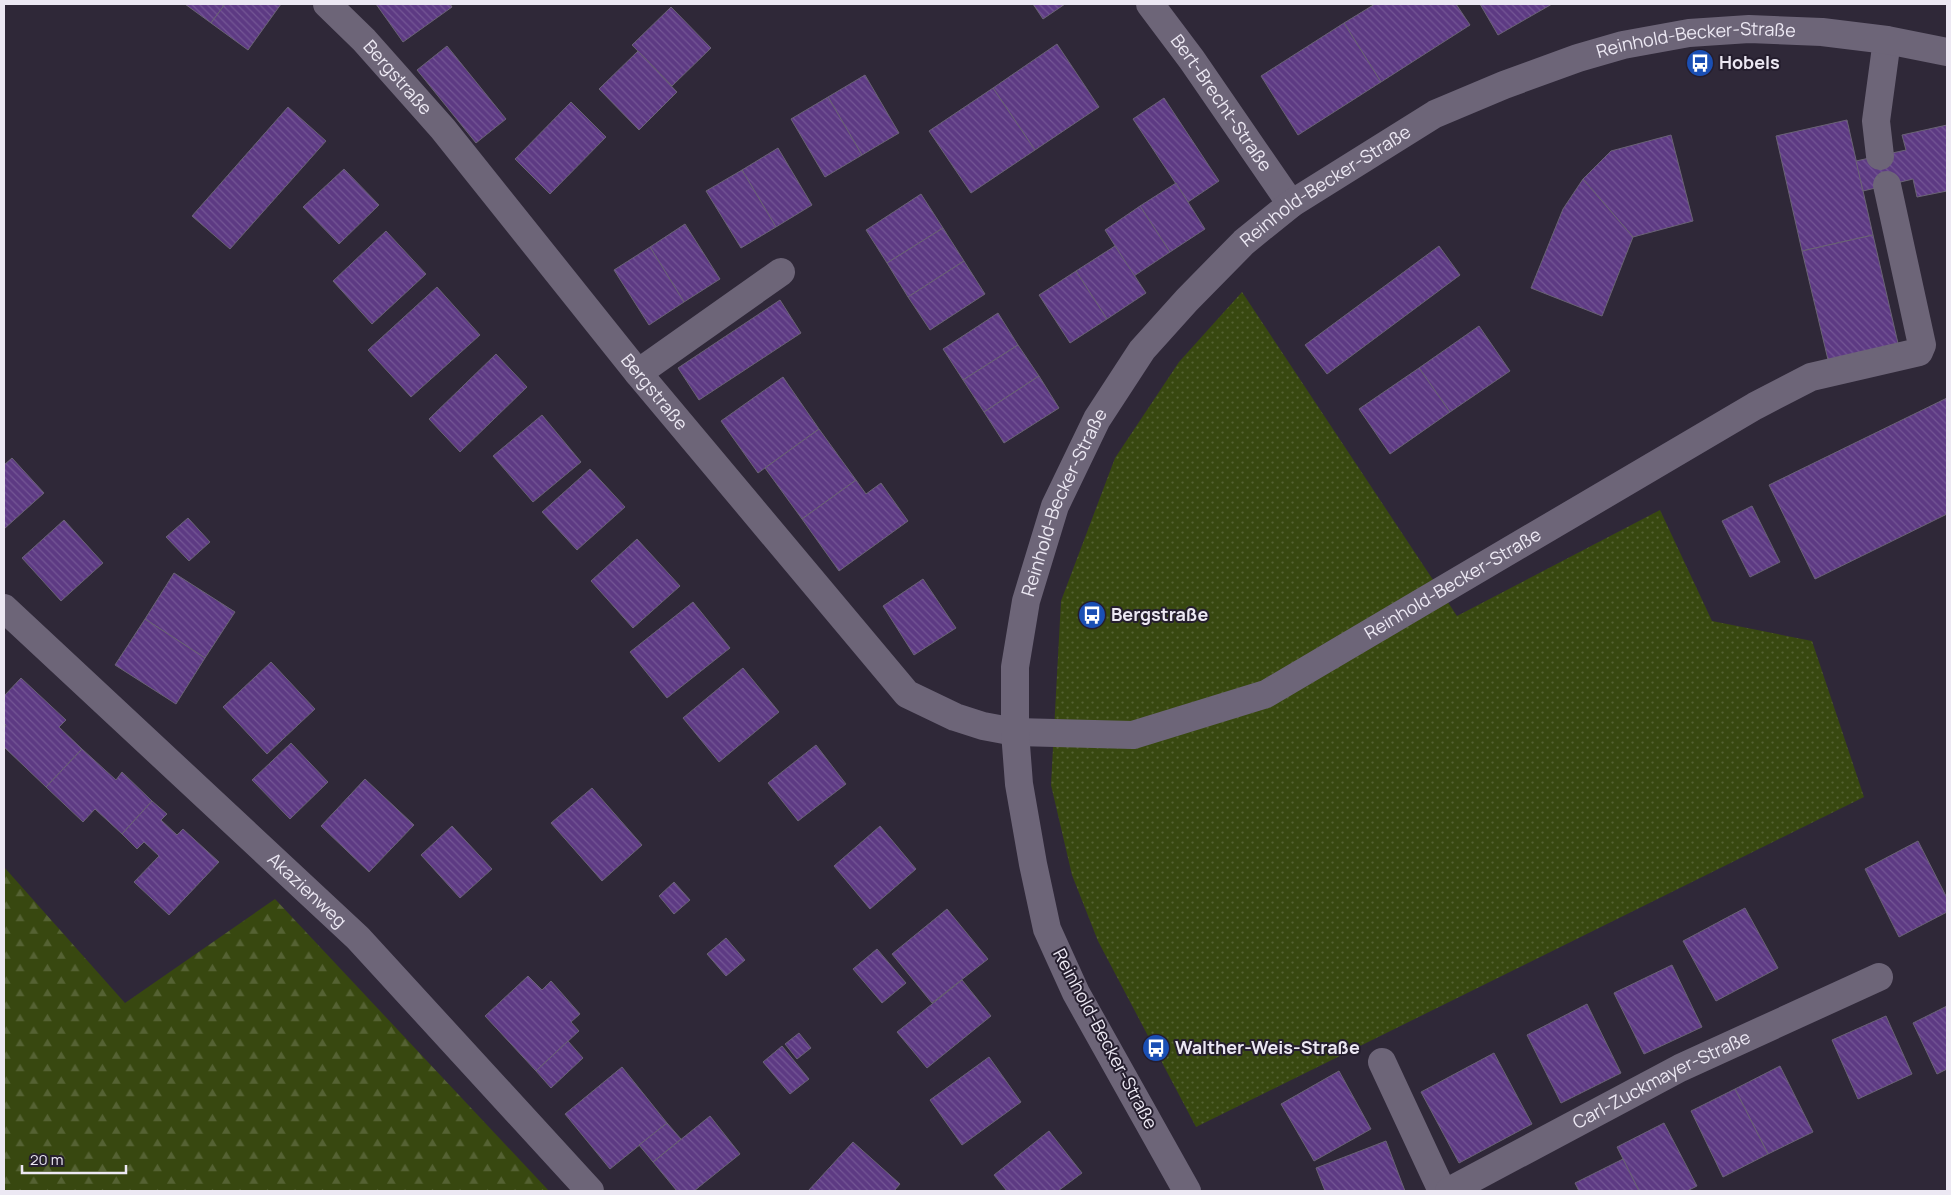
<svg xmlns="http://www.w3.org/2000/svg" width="1951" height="1195" font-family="Manrope,sans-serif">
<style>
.forest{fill:url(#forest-firs)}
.park{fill:url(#park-dots)}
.building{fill:url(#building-back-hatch);stroke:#6a6375}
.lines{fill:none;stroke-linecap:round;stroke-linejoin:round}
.minor{stroke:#6d6578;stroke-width:28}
.labels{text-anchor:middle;stroke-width:4;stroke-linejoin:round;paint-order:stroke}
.street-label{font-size:18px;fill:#ece8f3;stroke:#251e2e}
.poi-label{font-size:18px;font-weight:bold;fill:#ece8f3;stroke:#251e2e;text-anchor:start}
</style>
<defs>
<pattern id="forest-firs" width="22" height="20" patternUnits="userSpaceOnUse" patternTransform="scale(1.25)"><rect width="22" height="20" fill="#384810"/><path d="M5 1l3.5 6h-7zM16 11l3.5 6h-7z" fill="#556233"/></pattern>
<pattern id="park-dots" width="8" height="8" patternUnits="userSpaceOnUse" patternTransform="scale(1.25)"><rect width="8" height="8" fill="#384810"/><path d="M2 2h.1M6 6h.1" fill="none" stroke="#556233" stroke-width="1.8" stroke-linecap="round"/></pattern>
<pattern id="building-back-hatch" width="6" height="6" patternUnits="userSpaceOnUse" patternTransform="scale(1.25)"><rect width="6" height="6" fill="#5d3a83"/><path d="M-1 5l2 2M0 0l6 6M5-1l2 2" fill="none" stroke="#745695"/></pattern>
</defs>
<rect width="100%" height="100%" fill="#2f2838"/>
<polygon class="forest" points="4,867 125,1003 275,899 549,1191 4,1191"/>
<polygon class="park" points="1242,292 1457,616 1660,510 1712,621 1812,641 1864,797 1196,1127 1098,941 1072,875 1051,785 1061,601 1115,458 1179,362"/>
<g class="building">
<polygon points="185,4 225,4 211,23"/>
<polygon points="225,4 281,4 248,50 211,23"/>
<polygon points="376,4 450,4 452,7 403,42"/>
<polygon points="1033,4 1065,4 1043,19"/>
<polygon points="1375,4 1456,4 1470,25 1381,82 1344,23"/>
<polygon points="1480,4 1552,4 1498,35"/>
<polygon points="671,7 711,48 672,86 632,45"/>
<polygon points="1344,23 1381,82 1298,135 1261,76"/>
<polygon points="1057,44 1099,107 1035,150 993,88"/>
<polygon points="447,46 506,119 476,143 417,70"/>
<polygon points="638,51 677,92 639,130 599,89"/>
<polygon points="865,75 899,133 862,155 828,97"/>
<polygon points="993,88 1035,150 971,193 929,131"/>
<polygon points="828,97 862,155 825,177 791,119"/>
<polygon points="1164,98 1219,181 1188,202 1133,119"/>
<polygon points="571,102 606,137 550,194 515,159"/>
<polygon points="288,107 326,141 230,249 192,216"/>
<polygon points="1847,120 1873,235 1802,251 1776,136"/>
<polygon points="1947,125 1947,191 1917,197 1913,179 1863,191 1856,161 1906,150 1902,135"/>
<polygon points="1671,135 1693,221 1633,237 1583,179 1611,151"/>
<polygon points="778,148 812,205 776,227 742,170"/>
<polygon points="344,169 379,205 339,244 303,207"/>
<polygon points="742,170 776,227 741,248 706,191"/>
<polygon points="1583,179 1633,237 1602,316 1531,288 1563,209"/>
<polygon points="1176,183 1205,229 1170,252 1140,206"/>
<polygon points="921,194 943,228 887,263 866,230"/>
<polygon points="1140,206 1170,252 1134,276 1105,230"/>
<polygon points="685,224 720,279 684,302 650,247"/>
<polygon points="943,228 964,261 908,297 887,263"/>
<polygon points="386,231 426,274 372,324 333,281"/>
<polygon points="1873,235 1900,352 1830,368 1802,251"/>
<polygon points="1115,246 1146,293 1107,319 1076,271"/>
<polygon points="1439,246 1460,275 1327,374 1305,345"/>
<polygon points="650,247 684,302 649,325 614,270"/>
<polygon points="964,261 985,294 930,330 908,297"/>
<polygon points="1076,271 1107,319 1070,343 1039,295"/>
<polygon points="437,287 480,335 411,397 368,350"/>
<polygon points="780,300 801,333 699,400 678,368"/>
<polygon points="998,313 1018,345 963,380 943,349"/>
<polygon points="1479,326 1510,371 1450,412 1419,368"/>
<polygon points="1018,345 1039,376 984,412 963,380"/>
<polygon points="496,354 527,387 460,452 429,419"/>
<polygon points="1419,368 1450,412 1390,454 1359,409"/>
<polygon points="1039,376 1059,408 1004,443 984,412"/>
<polygon points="783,377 819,429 758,473 721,421"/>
<polygon points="1947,398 1947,514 1815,579 1769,485"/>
<polygon points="542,415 581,462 533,502 493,456"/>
<polygon points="819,429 856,480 802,519 765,468"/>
<polygon points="12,458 44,493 4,529 4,465"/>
<polygon points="590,469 625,507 577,550 542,512"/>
<polygon points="856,480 866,494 881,483 908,521 839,571 802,519"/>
<polygon points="1752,506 1780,562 1750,577 1722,521"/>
<polygon points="188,518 210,542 189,561 166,537"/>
<polygon points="64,520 103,563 61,601 22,558"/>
<polygon points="637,539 680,586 633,628 591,581"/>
<polygon points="174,573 235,612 205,658 145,619"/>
<polygon points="923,579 956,628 914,655 883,606"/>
<polygon points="693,602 730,648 667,698 630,652"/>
<polygon points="145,619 205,658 176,704 115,665"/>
<polygon points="271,662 315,709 267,754 223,707"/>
<polygon points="743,668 779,712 719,762 683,718"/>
<polygon points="21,678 66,720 59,727 82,749 46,787 4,747 4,728 6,725 4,723 4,696"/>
<polygon points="291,743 328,782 290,819 252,780"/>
<polygon points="816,745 846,784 798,821 768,783"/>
<polygon points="82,749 116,780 122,772 152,801 122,834 95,809 83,822 46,787"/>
<polygon points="365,779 414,825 369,872 321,826"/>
<polygon points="592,788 642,845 602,881 551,823"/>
<polygon points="152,801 167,814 161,820 177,835 183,829 219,862 169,915 134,882 159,856 144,842 137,849 122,834"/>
<polygon points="452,826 492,869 460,898 421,855"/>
<polygon points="880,826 916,869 870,909 834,866"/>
<polygon points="1918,841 1947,898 1947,912 1899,937 1865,869"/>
<polygon points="674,882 690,900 674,914 659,896"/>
<polygon points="1745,908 1778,968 1716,1001 1683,941"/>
<polygon points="947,909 988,959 932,1003 892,954"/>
<polygon points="726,938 745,960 726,976 707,954"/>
<polygon points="877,949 906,983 882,1003 853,969"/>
<polygon points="1672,965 1702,1027 1644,1054 1614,993"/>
<polygon points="528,976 542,990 551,981 580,1014 571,1022 579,1031 536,1071 485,1016"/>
<polygon points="962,980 991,1016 927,1068 897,1032"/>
<polygon points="1587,1004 1621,1073 1561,1103 1527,1035"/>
<polygon points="1947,1006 1947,1069 1937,1074 1913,1023"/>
<polygon points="1886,1016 1912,1074 1858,1099 1832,1040"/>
<polygon points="799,1033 811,1048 797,1059 785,1044"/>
<polygon points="568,1041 583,1058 551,1088 536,1071"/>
<polygon points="782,1046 809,1079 790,1094 763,1062"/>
<polygon points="1494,1053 1532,1124 1459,1163 1421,1092"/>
<polygon points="989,1057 1021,1102 962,1145 930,1100"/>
<polygon points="1780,1066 1813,1132 1768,1154 1735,1089"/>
<polygon points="622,1067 667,1123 610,1169 565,1114"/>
<polygon points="1339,1071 1371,1129 1314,1161 1281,1104"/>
<polygon points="1735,1089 1768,1154 1723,1177 1691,1111"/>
<polygon points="710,1116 740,1154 694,1191 677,1191 653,1162"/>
<polygon points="667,1123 681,1139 653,1162 639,1145"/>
<polygon points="1664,1123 1697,1186 1687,1191 1639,1191 1617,1147"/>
<polygon points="1049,1131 1082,1173 1058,1191 1007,1191 994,1175"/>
<polygon points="1386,1141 1405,1191 1325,1191 1316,1168"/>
<polygon points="853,1142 900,1184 894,1191 808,1191"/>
<polygon points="1623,1159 1639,1191 1579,1191 1575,1183"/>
</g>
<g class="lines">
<g class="minor">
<path id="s1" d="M327,4l37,36 79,89 195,244 269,321 48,23 28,9 32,6 118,3 133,-41 489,-288 56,-29 108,-25 3,-7 -35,-160"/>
<path id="s2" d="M1150,4l42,56 99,144"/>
<polyline points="1880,156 1876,121 1887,40"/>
<polyline points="638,373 781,272"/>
<path id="s3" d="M4,608l354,330 232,253"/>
<polyline points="1382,1062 1442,1191"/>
<path id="s4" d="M1187,1191l-111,-198 -29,-64 -14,-65 -14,-80 -4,-52v-65l11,-66 29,-95 42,-87 45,-69 45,-50 57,-58 47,-38 144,-90 69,-29 74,-27 45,-13 66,-12 60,-4 73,3 65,8 60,12"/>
<path id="s5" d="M1449,1191l231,-123 199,-91"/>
</g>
</g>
<defs>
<g id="bus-disc" transform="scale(1.4375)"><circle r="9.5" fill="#1a4fb4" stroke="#251e2e"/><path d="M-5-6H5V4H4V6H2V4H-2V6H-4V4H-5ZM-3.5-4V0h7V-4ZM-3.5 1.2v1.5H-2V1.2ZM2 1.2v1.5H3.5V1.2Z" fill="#fff"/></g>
</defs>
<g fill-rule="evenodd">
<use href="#bus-disc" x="1700" y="63"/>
<use href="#bus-disc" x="1092" y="615"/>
<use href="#bus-disc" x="1156" y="1048"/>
</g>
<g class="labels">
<g class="street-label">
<text dy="6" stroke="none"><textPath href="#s4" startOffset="1560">Reinhold-Becker-Straße</textPath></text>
<text dy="6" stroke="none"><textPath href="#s1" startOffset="102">Bergstraße</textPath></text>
<text dy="6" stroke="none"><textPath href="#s2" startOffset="122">Bert-Brecht-Straße</textPath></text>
<text dy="6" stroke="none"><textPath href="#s4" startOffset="1155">Reinhold-Becker-Straße</textPath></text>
<text dy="6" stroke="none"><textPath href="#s1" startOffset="508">Bergstraße</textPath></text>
<text dy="6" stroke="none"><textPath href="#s4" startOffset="735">Reinhold-Becker-Straße</textPath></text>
<text dy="6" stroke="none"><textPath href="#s1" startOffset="1491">Reinhold-Becker-Straße</textPath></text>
<text dy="6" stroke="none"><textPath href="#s3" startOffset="414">Akazienweg</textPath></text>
<text transform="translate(1105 1039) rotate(62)" y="6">Reinhold-Becker-Straße</text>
<text dy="6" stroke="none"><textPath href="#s5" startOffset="240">Carl-Zuckmayer-Straße</textPath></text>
</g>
<g class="poi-label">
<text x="1719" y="69">Hobels</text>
<text x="1111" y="621">Bergstraße</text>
<text x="1175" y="1054">Walther-Weis-Straße</text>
</g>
</g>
<rect width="1951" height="1195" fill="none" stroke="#ece8f3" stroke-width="10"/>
<path d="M22 1165v8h104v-8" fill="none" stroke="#ece8f3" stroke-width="2.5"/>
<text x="30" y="1165" font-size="15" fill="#ece8f3" stroke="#251e2e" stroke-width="4" paint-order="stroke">20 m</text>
</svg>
